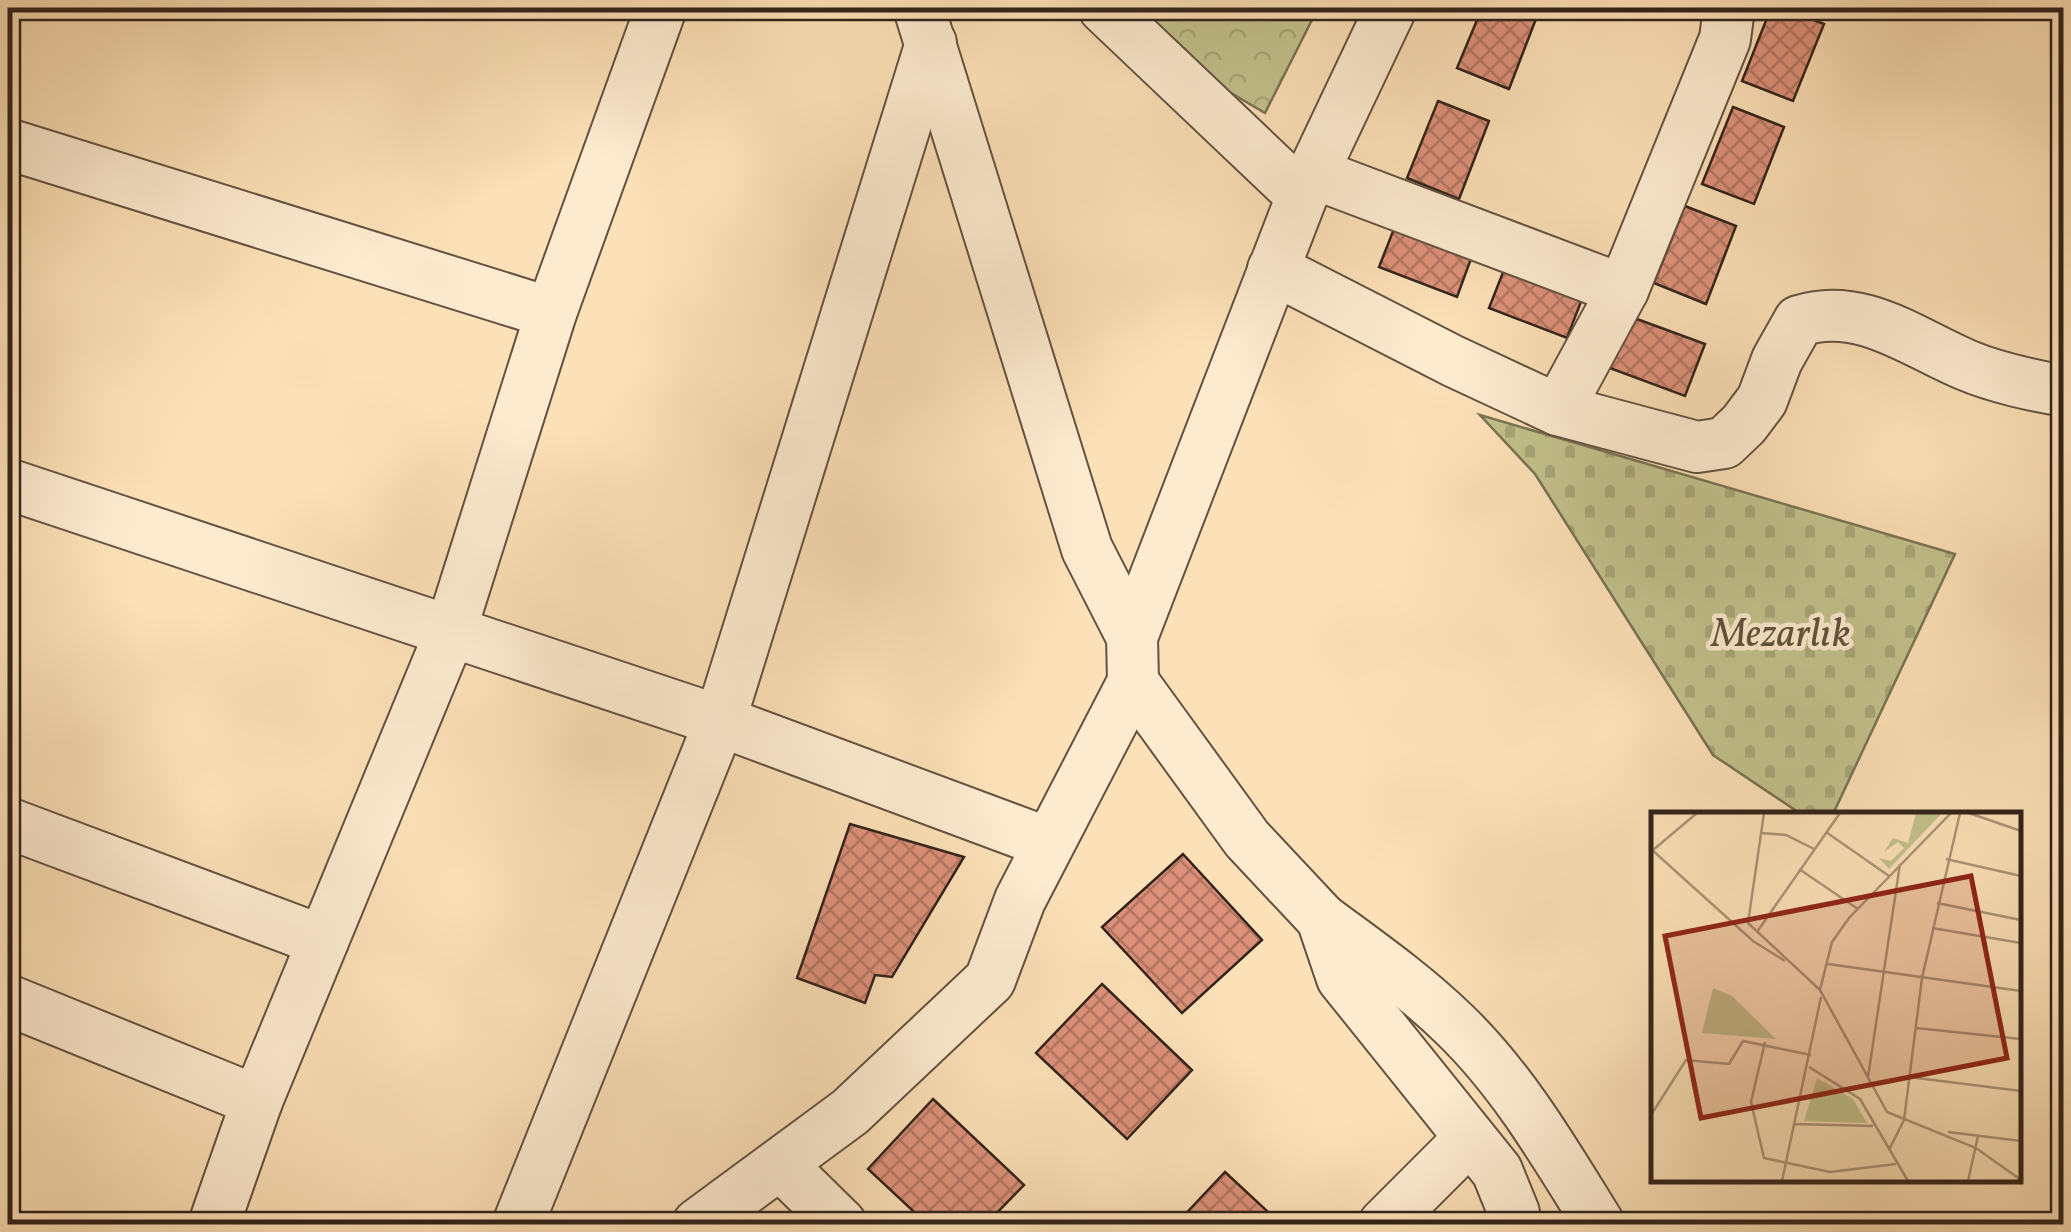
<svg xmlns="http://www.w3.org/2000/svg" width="2071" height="1232" font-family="Vollkorn,serif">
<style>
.cemetery{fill:url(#cemetery-stones);stroke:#7a7253;stroke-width:2.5}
.park{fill:url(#park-crowns);stroke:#7a7253;stroke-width:2.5}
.building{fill:url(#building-cross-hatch);stroke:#32231a;stroke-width:2.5}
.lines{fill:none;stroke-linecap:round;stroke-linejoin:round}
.minor-casing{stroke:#645241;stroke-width:54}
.minor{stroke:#fdebd0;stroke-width:50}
.labels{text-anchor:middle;stroke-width:9;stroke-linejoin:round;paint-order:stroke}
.park-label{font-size:40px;font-style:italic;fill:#5d523c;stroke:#fdebd0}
.inset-road{fill:none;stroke:#ab9478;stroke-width:2.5}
.view{fill:#8f2418;fill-opacity:0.15;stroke:#8f2418;stroke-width:5}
.inset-edge{fill:none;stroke:#32231a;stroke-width:5}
</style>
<defs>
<pattern id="cemetery-stones" width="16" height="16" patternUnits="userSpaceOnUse" patternTransform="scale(2.5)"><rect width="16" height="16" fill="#c2c18c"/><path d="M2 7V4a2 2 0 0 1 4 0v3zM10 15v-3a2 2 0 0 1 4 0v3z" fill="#a7a678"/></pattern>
<pattern id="park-crowns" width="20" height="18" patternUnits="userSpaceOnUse" patternTransform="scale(2.5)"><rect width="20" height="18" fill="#c2c18c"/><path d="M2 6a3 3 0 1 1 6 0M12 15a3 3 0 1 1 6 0" fill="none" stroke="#a7a678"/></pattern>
<pattern id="building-cross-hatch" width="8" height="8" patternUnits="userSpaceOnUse" patternTransform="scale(2.5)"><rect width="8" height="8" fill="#dd917a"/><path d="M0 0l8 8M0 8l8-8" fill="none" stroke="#b47663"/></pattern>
</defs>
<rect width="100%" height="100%" fill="#fce0b7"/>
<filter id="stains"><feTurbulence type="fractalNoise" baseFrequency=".002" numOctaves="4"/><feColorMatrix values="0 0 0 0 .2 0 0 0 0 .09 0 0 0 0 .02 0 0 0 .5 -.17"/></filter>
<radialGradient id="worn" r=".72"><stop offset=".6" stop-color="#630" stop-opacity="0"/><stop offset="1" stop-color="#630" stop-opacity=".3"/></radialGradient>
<polygon class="cemetery" points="1480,415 1955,554 1833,814 1801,814 1713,755 1535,474"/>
<polygon class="park" points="1125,8 1318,8 1265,113 1165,54"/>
<g class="building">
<polygon points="1482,8 1530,8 1539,11 1509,89 1457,68"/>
<polygon points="1771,8 1784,8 1824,24 1793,101 1742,81"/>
<polygon points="1438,101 1489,121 1459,199 1407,178"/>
<polygon points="1733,107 1784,127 1754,204 1702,184"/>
<polygon points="1685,206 1736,226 1706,304 1654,283"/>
<polygon points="1399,216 1476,245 1457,297 1379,267"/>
<polygon points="1509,257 1587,286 1567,338 1489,308"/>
<polygon points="1626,315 1705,344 1685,396 1607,367"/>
<polygon points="850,824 964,857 892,977 875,975 865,1003 797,978"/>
<polygon points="1183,854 1262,940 1182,1013 1102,927"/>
<polygon points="1102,984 1192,1070 1127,1139 1036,1053"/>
<polygon points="933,1099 1024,1185 986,1224 927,1224 868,1169"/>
<polygon points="1225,1172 1281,1224 1176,1224"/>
</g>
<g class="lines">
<g class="minor-casing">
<g id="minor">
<polyline points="1104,8 1302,196"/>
<polyline points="8,144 551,313"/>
<polyline points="1313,173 1623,290"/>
<path d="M1273,269l180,92 105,49 139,37 27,-4 20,-19 18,-24 15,-40 22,-39c61,-20 113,21 167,44 31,13 65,20 98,26"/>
<polyline points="1558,410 1623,290 1725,39 1729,8"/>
<polyline points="8,484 720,721 1048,843"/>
<polyline points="1132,637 1302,196 1391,8"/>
<polyline points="1133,682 1247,839 1322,919 1342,978 1497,1171 1514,1213 1514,1224"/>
<polyline points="8,823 323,941"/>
<path d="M1322,919c46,34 92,66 133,106 59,57 101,130 144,199"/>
<polyline points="8,1000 257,1101"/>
<polyline points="780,1164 841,1224"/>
<polyline points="214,1224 257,1101 450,633 551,313 661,8"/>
<polyline points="518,1224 720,721 931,43"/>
<polyline points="698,1224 850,1112 990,980 1020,900 1133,682 1132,637 1087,549 919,8"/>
<polyline points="1384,1224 1470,1138"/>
</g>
</g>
<use href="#minor" class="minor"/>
</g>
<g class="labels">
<g class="park-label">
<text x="1781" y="646">Mezarlık</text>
</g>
</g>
<g transform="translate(1651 812)">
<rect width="370" height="370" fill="#fce0b7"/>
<path d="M265,1h26l-53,56 -10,-11 12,3 13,-13 -6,-6 -14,10 9,-14 15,5z" fill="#c2c18c"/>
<path d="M62,176l19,8 44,43 -74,-6z" fill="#c2c18c"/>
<path d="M166,266l36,21 14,24 -63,-2z" fill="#c2c18c"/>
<path class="inset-road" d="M113,1l-16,110 72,67M300,1l-102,105 -17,24 -12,48 67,122 89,36 45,32M318,1l52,18M175,20l63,44M110,21l25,2 28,14M0,37l102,92 32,20M2,38l44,-37M295,47l75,17M148,57l59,40M286,91l84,17M281,116l89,15M106,120l83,-119M177,152l193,27M265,216l105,11M114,230l-14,60 13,56 66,14 66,-8M158,255l51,32 48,82M217,265l32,-213M258,265l112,14M0,303l35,-55 43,4 14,-23 68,14M143,312l79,2M297,320l73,9M238,338l15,-30 18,-142 38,-165M131,369l39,-184M317,369l10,-45"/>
<path class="view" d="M320,64l36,182 -306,60 -36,-182z"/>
<rect width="370" height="370" class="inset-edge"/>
</g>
<rect width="2071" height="1232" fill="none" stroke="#fce0b7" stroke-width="40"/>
<rect x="10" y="10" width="2051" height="1212" fill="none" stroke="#32231a" stroke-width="5"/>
<rect x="20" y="20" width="2031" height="1192" fill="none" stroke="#32231a" stroke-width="2.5"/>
<rect width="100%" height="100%" filter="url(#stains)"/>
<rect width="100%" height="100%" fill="url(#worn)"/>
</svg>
